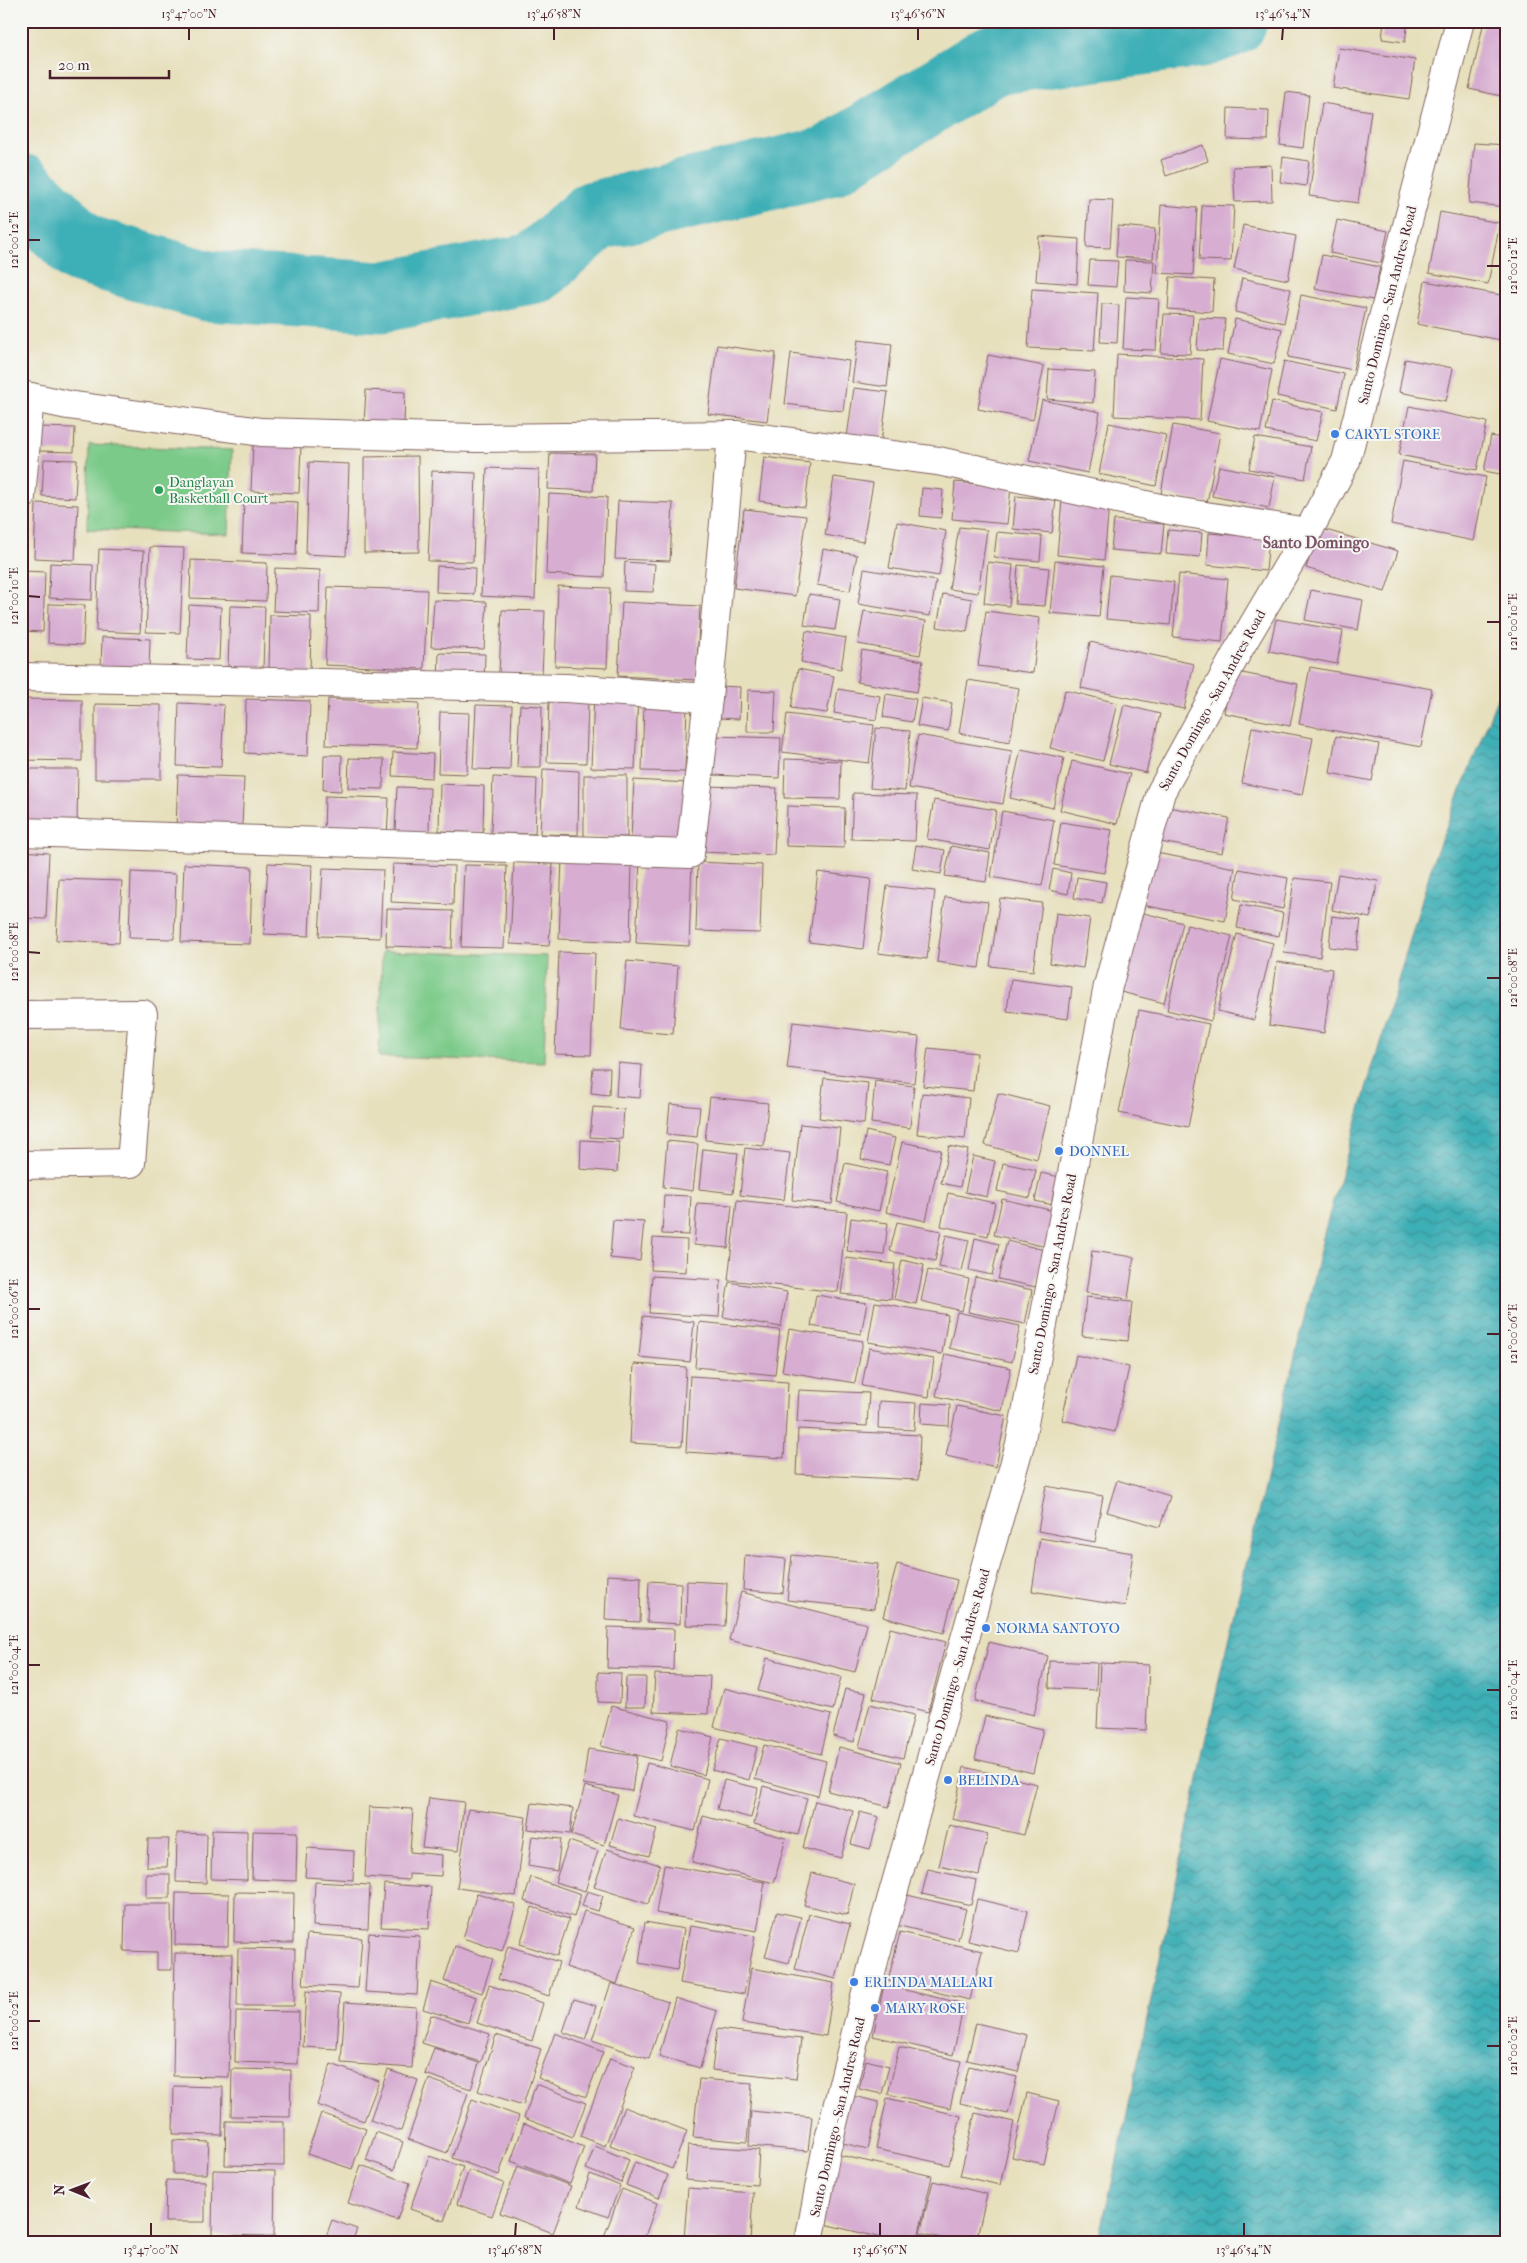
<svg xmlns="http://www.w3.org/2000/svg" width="1527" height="2263" font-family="'IM FELL French Canon',serif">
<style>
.pitch{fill:#7cca89;stroke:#63745a}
.water{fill:url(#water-waves);stroke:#446770}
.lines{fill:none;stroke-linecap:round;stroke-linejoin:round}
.river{stroke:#3eafb6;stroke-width:71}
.building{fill:#d7aed2}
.minor-casing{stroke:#81635e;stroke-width:30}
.tertiary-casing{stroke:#81635e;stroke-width:30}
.minor{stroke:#fff;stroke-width:28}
.tertiary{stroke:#fff;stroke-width:28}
.ticks{fill:none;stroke:#4a1f2b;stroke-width:2}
.shop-dot{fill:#3f7fe0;stroke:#f6f6f2;stroke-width:2}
.leisure-dot{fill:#2e9e5b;stroke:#f6f6f2;stroke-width:2}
.labels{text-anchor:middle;stroke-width:4;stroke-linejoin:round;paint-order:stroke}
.street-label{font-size:14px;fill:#4a1f2b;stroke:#f6f6f2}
.shop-label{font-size:14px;fill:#366cbe;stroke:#f6f6f2;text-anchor:start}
.leisure-label{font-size:14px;fill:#27864d;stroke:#f6f6f2;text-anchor:start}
.quarter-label{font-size:16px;font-weight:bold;fill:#7b5165;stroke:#f6f6f2}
.neatline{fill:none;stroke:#4a1f2b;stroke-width:2}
.ticks-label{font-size:12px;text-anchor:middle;fill:#4a1f2b}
</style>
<defs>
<pattern id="water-waves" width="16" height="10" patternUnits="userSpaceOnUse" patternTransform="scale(1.25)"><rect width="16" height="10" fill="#3eafb6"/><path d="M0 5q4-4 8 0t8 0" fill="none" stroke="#368e94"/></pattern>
</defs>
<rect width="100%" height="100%" fill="#f6f6f2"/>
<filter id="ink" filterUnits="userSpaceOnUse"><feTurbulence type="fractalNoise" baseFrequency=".02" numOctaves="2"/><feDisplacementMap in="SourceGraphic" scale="10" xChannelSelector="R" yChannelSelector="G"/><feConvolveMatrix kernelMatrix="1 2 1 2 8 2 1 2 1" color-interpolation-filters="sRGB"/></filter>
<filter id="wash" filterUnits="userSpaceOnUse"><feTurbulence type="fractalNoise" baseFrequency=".0096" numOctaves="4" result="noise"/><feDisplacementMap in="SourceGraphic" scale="20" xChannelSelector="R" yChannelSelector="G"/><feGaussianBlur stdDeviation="1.12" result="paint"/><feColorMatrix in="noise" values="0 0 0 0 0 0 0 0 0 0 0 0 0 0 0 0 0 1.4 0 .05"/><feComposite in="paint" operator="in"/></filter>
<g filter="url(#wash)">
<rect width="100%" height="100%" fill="#e7e0bd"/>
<g class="pitch">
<polygon points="89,445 232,450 229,534 87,529"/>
<polygon points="382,951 547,956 544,1062 379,1057"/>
</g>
<polygon class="water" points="1506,676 1506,2242 1097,2242 1113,2179 1222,1666 1325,1229 1434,858"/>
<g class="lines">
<polyline class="river" points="21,189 82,249 207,286 381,297 535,268 594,216 829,161 992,60 1201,32 1232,21"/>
</g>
<g id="blocks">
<g class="building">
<polygon points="1384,21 1408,21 1405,42 1382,39"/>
<polygon points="1484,21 1506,21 1506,97 1469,89"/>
<polygon points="1339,48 1415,60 1409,99 1333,88"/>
<polygon points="1286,92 1309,95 1303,148 1280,145"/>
<polygon points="1322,103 1371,111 1358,203 1309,196"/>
<polygon points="1228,108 1269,110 1268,140 1227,139"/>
<polygon points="1474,143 1506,145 1506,207 1469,203"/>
<polygon points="1203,145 1208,161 1166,176 1161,160"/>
<polygon points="1283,157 1309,161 1306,186 1280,182"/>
<polygon points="1271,165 1272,201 1235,202 1233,167"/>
<polygon points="1089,199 1113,200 1110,248 1086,247"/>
<polygon points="1161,205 1197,208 1193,275 1157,273"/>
<polygon points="1202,205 1234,206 1231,261 1199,260"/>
<polygon points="1440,212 1500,223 1488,284 1429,273"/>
<polygon points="1337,220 1388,231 1381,263 1330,253"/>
<polygon points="1243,225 1296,236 1288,280 1234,269"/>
<polygon points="1118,226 1155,229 1153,259 1116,257"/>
<polygon points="1039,236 1079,239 1077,284 1036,281"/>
<polygon points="1322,255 1380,267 1373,300 1315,289"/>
<polygon points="1090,260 1118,261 1116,287 1088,285"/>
<polygon points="1125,260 1154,261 1152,293 1124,291"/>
<polygon points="1170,277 1214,280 1212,312 1168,309"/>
<polygon points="1242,278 1291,289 1284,323 1235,312"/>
<polygon points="1425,281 1506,296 1506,341 1417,324"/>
<polygon points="1032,289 1098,293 1094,351 1028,348"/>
<polygon points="1301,295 1366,308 1353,370 1288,357"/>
<polygon points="1126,297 1159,299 1156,350 1123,349"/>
<polygon points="1102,304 1119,305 1117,343 1100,342"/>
<polygon points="1164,314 1193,315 1190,354 1161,353"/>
<polygon points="1199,318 1225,319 1223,351 1197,350"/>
<polygon points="1235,319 1282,329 1274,364 1228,354"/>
<polygon points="858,340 892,344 887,387 852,382"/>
<polygon points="717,345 776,353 767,421 708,414"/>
<polygon points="791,353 849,361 843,411 785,404"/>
<polygon points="1117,354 1203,359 1200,420 1114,416"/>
<polygon points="988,355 1044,366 1033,420 978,409"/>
<polygon points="1220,359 1272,370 1260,432 1207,421"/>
<polygon points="1405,359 1453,368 1446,401 1399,392"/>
<polygon points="1284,361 1344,374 1337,409 1277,396"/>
<polygon points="1049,369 1095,372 1093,403 1047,399"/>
<polygon points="854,388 888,392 881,442 847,437"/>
<polygon points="366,390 405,392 404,427 364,425"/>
<polygon points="1042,400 1100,412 1088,473 1029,461"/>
<polygon points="1272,401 1323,412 1316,441 1266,431"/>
<polygon points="1409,406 1487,422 1477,470 1399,455"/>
<polygon points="1109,423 1166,435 1156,486 1099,474"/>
<polygon points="1173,425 1220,433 1207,503 1161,494"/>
<polygon points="40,427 75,428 74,452 39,451"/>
<polygon points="1491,436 1506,439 1506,475 1484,471"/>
<polygon points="1255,437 1311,447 1305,479 1249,469"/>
<polygon points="253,444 301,446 299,493 251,491"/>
<polygon points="550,453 595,454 593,491 548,489"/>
<polygon points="418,456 419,552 364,553 364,457"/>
<polygon points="764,457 810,463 805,507 759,501"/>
<polygon points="44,459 77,460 75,498 42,496"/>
<polygon points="1403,461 1486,477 1474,541 1391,524"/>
<polygon points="309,462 349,464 346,556 306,554"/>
<polygon points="1219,466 1275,477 1269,508 1212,496"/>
<polygon points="487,468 539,470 535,599 481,596"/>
<polygon points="432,471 476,473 473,562 428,561"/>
<polygon points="834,477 873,483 863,542 825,535"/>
<polygon points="955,482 1011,487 1007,524 952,519"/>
<polygon points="922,488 943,490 941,518 920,516"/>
<polygon points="549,494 607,497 604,577 546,574"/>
<polygon points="1016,496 1056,500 1052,533 1013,529"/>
<polygon points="244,500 298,502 296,555 242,553"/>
<polygon points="1062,500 1109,505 1104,560 1057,555"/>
<polygon points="618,501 673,503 670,561 615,559"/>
<polygon points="36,503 78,505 75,560 34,558"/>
<polygon points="744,509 806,516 795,596 734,588"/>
<polygon points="1114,520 1164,524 1161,554 1111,550"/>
<polygon points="897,522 946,531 939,576 889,568"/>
<polygon points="959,527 987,530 978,593 949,589"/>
<polygon points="1319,528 1398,551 1385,592 1306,568"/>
<polygon points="1168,530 1202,533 1200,557 1166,554"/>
<polygon points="997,532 1042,536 1040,561 994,557"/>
<polygon points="1209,533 1269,538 1266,571 1207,565"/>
<polygon points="150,547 184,548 180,633 146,632"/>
<polygon points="99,549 144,551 140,633 96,631"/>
<polygon points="823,549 857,555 850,591 817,585"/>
<polygon points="191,560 267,563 266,601 190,598"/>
<polygon points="1055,561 1104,566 1099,617 1050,613"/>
<polygon points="625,562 655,564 653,592 624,591"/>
<polygon points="988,562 1013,565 1009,606 984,603"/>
<polygon points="50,563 93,565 92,600 49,598"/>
<polygon points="1018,565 1049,568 1045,606 1015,604"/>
<polygon points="437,566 475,568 474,594 436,592"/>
<polygon points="275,568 320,570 319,613 273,611"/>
<polygon points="864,569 936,581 930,616 858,604"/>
<polygon points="23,571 45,572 43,632 21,631"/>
<polygon points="1179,574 1228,579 1222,642 1173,637"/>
<polygon points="1110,575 1174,582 1170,625 1106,619"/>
<polygon points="558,586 610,588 607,668 555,666"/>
<polygon points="328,587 427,590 424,669 325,665"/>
<polygon points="1311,590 1363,600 1358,630 1305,620"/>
<polygon points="809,594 840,599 835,630 804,625"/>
<polygon points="943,594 972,599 967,632 937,627"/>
<polygon points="434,600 487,602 484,649 431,647"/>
<polygon points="622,602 700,606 696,680 618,676"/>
<polygon points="49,604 85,605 83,645 48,643"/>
<polygon points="189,605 221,607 219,660 187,659"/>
<polygon points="230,606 265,607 263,668 228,667"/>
<polygon points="502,610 545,611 542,675 499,673"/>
<polygon points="864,611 926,621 920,655 858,644"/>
<polygon points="986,611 1040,618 1033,673 978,666"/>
<polygon points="270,615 311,616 310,675 269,674"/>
<polygon points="1276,619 1343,631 1337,664 1269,651"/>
<polygon points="806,631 846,638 841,669 801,662"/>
<polygon points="102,637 150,639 149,669 101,667"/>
<polygon points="1090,642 1194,664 1184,709 1081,688"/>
<polygon points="862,650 923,661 917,692 857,682"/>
<polygon points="439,653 485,654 484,682 438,680"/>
<polygon points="1310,667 1432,689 1421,747 1299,724"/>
<polygon points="798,669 834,676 827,713 791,708"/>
<polygon points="1232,671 1298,684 1290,726 1224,713"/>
<polygon points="968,680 1019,688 1010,742 959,733"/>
<polygon points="719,686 740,687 739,719 718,718"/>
<polygon points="838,689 880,696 876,720 834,713"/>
<polygon points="748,690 776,691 774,732 747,732"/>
<polygon points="1065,690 1117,703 1103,761 1050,748"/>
<polygon points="594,693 638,694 635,769 591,768"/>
<polygon points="886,694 916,699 912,722 883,717"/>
<polygon points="922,698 952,703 948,731 917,726"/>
<polygon points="23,699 82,700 82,761 21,760"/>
<polygon points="246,699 310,701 308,756 245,753"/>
<polygon points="328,699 419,703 417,748 326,745"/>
<polygon points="549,701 588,703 586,763 547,762"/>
<polygon points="179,703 224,705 221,767 177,766"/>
<polygon points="644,703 687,704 685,772 642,771"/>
<polygon points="95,704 161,705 161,779 95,779"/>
<polygon points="476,705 512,706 510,770 473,769"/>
<polygon points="520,705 542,706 541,767 517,767"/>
<polygon points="1124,705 1160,714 1146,773 1109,764"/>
<polygon points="440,712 469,713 467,774 438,773"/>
<polygon points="787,714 874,725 869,763 782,752"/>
<polygon points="1252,727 1313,738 1302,795 1242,783"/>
<polygon points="876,728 910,731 905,791 870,788"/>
<polygon points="918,735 1012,751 1003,804 909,788"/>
<polygon points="713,736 781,738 779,778 712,775"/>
<polygon points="1336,736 1379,744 1372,781 1330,773"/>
<polygon points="1021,749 1064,758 1053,808 1010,798"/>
<polygon points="393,752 433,754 432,778 392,776"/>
<polygon points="324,755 342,755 341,791 323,790"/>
<polygon points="349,758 384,759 383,789 348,788"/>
<polygon points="785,759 841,761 840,799 784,798"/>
<polygon points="1072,761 1130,774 1117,824 1060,810"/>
<polygon points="21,769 78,769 77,826 21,826"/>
<polygon points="543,769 579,771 578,835 540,834"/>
<polygon points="178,775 244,777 242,829 176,827"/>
<rect x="584" y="775" width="43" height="62"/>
<polygon points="493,777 537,779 535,834 491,833"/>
<polygon points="634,780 688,783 685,842 631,839"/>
<polygon points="440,784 484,786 483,833 439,831"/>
<polygon points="703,786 777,788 774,855 701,852"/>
<polygon points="397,787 430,788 429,833 395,831"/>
<polygon points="853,793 917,795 915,841 851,839"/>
<polygon points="325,796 389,798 387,837 324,835"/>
<polygon points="934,800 996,810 990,850 927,839"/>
<polygon points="787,806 845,808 844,848 786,846"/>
<polygon points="1162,806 1229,818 1222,853 1155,841"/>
<polygon points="1002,811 1054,820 1042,886 991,877"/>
<polygon points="1061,822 1112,830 1104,873 1054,865"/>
<polygon points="916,845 945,850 941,874 912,869"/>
<polygon points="951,846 990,853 986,882 945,876"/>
<polygon points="21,851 49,853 46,919 21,918"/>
<polygon points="1151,852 1235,868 1225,921 1142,905"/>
<polygon points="562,858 632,861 630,942 559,939"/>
<polygon points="640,859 692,861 689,946 636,943"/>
<polygon points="514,862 553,864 549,946 510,944"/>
<polygon points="698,862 762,865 760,933 696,931"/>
<polygon points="268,863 312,865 309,936 264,934"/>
<polygon points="184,864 252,867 250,944 181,942"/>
<polygon points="393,864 454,866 453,905 391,902"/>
<polygon points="464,865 507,866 504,948 461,947"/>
<polygon points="323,868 383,870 380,938 319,936"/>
<polygon points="1053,869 1071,873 1068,894 1049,890"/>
<polygon points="1239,869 1288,878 1283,909 1234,899"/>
<polygon points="131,872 176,874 174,939 129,938"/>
<polygon points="818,872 871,879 863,949 809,942"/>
<polygon points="1338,874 1378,881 1370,918 1332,910"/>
<polygon points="1077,877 1106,882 1102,903 1074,898"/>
<polygon points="1294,878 1330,882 1320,957 1284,953"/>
<polygon points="59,879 122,881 119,943 56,940"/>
<polygon points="887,886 935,891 927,959 878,953"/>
<polygon points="945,897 988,902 979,968 937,962"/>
<polygon points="1000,898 1042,903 1033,971 990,966"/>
<polygon points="1241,905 1283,913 1279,936 1237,928"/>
<polygon points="387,909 453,911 452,948 386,946"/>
<polygon points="1136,911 1183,923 1164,1003 1117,991"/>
<polygon points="1056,913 1090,918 1083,968 1050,963"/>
<polygon points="1332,916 1361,920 1357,950 1329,947"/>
<polygon points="1187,925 1232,936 1211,1021 1167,1010"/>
<polygon points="1237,934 1273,943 1254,1020 1218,1011"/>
<polygon points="559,952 595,953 591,1055 555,1054"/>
<polygon points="627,961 678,966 673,1034 621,1030"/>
<polygon points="1277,962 1332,969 1324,1033 1269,1025"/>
<polygon points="1011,979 1072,987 1068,1019 1007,1011"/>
<polygon points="1139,1010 1209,1024 1188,1127 1119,1113"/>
<polygon points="793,1022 919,1037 914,1083 787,1068"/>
<polygon points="928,1048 977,1053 973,1091 923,1086"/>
<polygon points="618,1063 642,1065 640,1098 616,1096"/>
<polygon points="593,1068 610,1068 609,1095 591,1093"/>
<polygon points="824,1078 868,1083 864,1124 819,1118"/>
<polygon points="875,1081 914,1086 910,1128 871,1123"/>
<polygon points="922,1093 969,1098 965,1139 917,1134"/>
<polygon points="998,1093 1050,1106 1037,1159 985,1145"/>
<polygon points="710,1097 768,1103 764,1146 705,1140"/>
<polygon points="670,1104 700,1107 697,1137 667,1134"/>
<polygon points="593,1107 624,1109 622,1139 590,1137"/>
<polygon points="800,1124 840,1128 832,1204 792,1200"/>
<polygon points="866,1131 895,1138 889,1165 861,1159"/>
<polygon points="581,1140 619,1142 617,1172 580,1169"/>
<polygon points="667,1141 698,1144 693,1191 663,1187"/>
<polygon points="902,1142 941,1150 926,1221 886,1212"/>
<polygon points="949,1146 968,1150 960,1187 941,1183"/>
<polygon points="745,1148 790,1153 784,1200 740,1195"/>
<polygon points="703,1149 738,1153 733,1193 699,1189"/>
<polygon points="973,1156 995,1161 987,1197 965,1192"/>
<polygon points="845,1163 887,1172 879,1211 837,1202"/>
<polygon points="1003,1163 1036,1170 1030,1198 997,1191"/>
<polygon points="1041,1173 1069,1179 1062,1207 1035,1201"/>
<polygon points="948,1193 995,1203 988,1236 941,1226"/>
<polygon points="664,1195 691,1196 689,1235 662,1234"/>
<polygon points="1002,1199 1054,1211 1047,1247 994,1235"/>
<polygon points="737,1200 847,1212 838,1292 728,1280"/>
<polygon points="697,1203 732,1205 728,1248 694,1245"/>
<polygon points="851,1218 888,1223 884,1255 847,1251"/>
<polygon points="613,1220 644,1222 640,1261 610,1258"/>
<polygon points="897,1222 941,1231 935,1261 890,1251"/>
<polygon points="946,1235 969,1240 962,1271 939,1267"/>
<polygon points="653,1238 687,1240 686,1272 651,1270"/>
<polygon points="975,1238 999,1244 992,1275 969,1270"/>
<polygon points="1007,1241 1045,1250 1036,1287 998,1279"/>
<polygon points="1092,1251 1134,1257 1128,1299 1086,1293"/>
<polygon points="846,1258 895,1264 891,1299 841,1294"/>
<polygon points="902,1260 924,1265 916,1304 894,1299"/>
<polygon points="928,1270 969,1279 962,1311 921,1301"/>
<polygon points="652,1276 721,1280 719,1317 649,1313"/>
<polygon points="975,1277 1032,1290 1025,1324 968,1312"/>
<polygon points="729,1282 787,1292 781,1327 723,1317"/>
<polygon points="816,1295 867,1303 861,1334 811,1326"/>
<polygon points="1086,1297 1132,1302 1128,1341 1082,1336"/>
<polygon points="875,1302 948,1315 942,1354 868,1342"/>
<polygon points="957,1312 1020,1326 1012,1362 949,1348"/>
<polygon points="643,1316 694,1322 690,1362 639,1357"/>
<polygon points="699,1322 780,1330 775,1375 695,1367"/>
<polygon points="789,1329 863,1341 855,1383 782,1371"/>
<polygon points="869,1348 934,1359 929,1397 862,1386"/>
<polygon points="945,1354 1011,1368 1002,1411 936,1396"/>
<polygon points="1076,1355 1129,1367 1115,1432 1062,1420"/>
<polygon points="634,1364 686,1367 682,1446 630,1443"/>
<polygon points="690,1376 788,1382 784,1458 686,1452"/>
<polygon points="799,1390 869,1393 867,1426 797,1422"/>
<polygon points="879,1401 916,1403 914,1430 878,1428"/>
<polygon points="922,1403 950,1405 949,1426 921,1424"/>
<polygon points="957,1406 1006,1416 996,1467 946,1456"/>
<polygon points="798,1429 920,1435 918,1480 796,1474"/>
<polygon points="1117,1480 1170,1496 1160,1527 1107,1512"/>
<polygon points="1046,1486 1103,1496 1095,1542 1038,1531"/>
<polygon points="1040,1538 1133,1553 1125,1606 1032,1591"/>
<polygon points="745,1555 786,1559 783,1593 743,1590"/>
<polygon points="792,1555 878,1564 874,1609 787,1600"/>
<polygon points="897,1564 957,1580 944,1633 883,1617"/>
<polygon points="607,1575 641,1577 640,1622 605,1620"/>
<polygon points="649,1581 681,1583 680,1624 647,1622"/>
<polygon points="687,1581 727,1583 725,1626 686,1625"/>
<polygon points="741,1592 867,1624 855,1672 729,1640"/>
<polygon points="608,1627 674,1629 673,1670 607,1668"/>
<polygon points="890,1628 946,1642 928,1712 873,1698"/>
<polygon points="989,1642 1048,1656 1034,1715 975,1701"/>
<polygon points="767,1658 841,1677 833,1710 758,1691"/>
<polygon points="1050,1661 1097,1663 1096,1690 1049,1688"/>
<polygon points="1100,1663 1149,1665 1146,1730 1097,1728"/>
<polygon points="598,1672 621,1673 620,1703 598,1702"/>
<polygon points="655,1674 710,1676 708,1714 653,1712"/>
<polygon points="626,1677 646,1677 645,1707 625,1707"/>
<polygon points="724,1688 831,1715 821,1754 714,1727"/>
<polygon points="845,1689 866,1693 854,1742 833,1736"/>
<polygon points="870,1704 914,1715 903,1758 859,1747"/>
<polygon points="611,1706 670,1721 661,1761 601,1746"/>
<polygon points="985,1716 1043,1729 1033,1773 975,1759"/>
<polygon points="679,1728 713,1737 704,1775 670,1766"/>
<polygon points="721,1738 757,1747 749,1780 712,1770"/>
<polygon points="764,1745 826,1761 818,1796 755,1779"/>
<polygon points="839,1747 901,1763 889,1807 828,1791"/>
<polygon points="588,1749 637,1756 632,1791 583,1784"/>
<polygon points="647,1763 708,1779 695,1831 633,1816"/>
<polygon points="964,1767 1037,1784 1024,1835 952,1819"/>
<polygon points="724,1780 758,1788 751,1818 717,1809"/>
<polygon points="585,1786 618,1795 604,1845 571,1835"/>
<polygon points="763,1786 807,1798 798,1835 754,1824"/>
<polygon points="429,1798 464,1802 458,1851 422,1847"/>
<polygon points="815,1801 853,1811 841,1858 803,1848"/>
<polygon points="532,1803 573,1808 570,1834 528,1829"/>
<polygon points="369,1807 413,1809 410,1852 442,1855 441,1876 409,1874 409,1880 365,1877"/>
<polygon points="468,1809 526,1817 516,1896 457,1888"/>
<polygon points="860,1812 879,1817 870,1849 851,1844"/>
<polygon points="703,1816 786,1838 774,1883 692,1862"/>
<polygon points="618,1818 657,1829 649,1856 610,1845"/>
<polygon points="949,1825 988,1834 979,1875 939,1866"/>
<polygon points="212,1830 247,1831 247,1880 211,1879"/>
<polygon points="253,1831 297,1832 296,1881 252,1879"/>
<polygon points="177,1833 207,1834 206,1883 176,1882"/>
<polygon points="532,1836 561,1839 557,1871 528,1866"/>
<polygon points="148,1839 169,1839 167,1867 147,1867"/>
<polygon points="569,1841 598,1851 585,1891 555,1882"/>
<polygon points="307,1848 354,1851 353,1880 305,1877"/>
<polygon points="607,1849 660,1865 648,1904 594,1887"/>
<polygon points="664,1865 765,1882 757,1931 656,1913"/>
<polygon points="928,1869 976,1880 971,1905 922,1894"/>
<polygon points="812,1873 854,1884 847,1915 804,1905"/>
<rect x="146" y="1874" width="24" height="24"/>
<polygon points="531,1877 581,1894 574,1917 524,1901"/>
<polygon points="315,1882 370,1885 368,1929 313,1926"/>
<polygon points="384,1884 431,1887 429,1929 381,1927"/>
<polygon points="587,1891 603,1896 598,1911 582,1906"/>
<polygon points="235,1892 294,1893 293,1943 234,1942"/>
<polygon points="176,1893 229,1894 228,1946 175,1945"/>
<polygon points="477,1893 516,1905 502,1951 463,1938"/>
<polygon points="903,1894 966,1909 958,1940 896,1925"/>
<polygon points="977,1899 1028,1911 1019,1953 968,1941"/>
<polygon points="125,1904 171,1904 172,1970 157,1970 157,1952 124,1951"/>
<polygon points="532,1907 569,1919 557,1956 520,1944"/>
<polygon points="584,1911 635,1927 617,1984 566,1967"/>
<polygon points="777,1912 801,1917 789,1963 765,1957"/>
<polygon points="809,1914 850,1924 836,1979 795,1969"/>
<polygon points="645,1922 684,1929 677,1970 639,1963"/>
<polygon points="690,1926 755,1936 744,1994 680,1983"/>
<polygon points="900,1932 982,1951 970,2000 888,1981"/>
<polygon points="369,1933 420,1936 417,1995 365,1992"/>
<polygon points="307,1934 362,1938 358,1988 303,1985"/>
<polygon points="455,1946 493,1959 482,1993 444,1981"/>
<polygon points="508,1946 559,1962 549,1996 498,1979"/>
<polygon points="238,1948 295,1949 294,2006 237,2006"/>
<polygon points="175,1953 232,1954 229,2077 173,2076"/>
<polygon points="751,1968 834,1983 826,2036 742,2023"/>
<polygon points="431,1982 476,1997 468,2023 423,2009"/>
<polygon points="611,1983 668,2002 649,2059 592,2040"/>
<polygon points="489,1985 543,2003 532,2041 477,2023"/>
<polygon points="884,1985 964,2004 953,2055 873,2036"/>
<polygon points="306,1991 340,1994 337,2049 303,2047"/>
<polygon points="675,1998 717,2011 700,2068 659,2056"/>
<polygon points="574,1999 596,2006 585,2040 563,2032"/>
<polygon points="345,2002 416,2007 412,2068 341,2063"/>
<polygon points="236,2011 299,2012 298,2064 235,2062"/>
<polygon points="431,2015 490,2034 481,2062 422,2043"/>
<polygon points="976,2023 1027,2035 1018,2072 967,2060"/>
<polygon points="717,2029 801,2039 796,2079 712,2070"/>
<polygon points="555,2033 603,2052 586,2097 538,2078"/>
<polygon points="496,2035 541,2049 523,2105 478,2091"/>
<polygon points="899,2047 961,2061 950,2108 888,2094"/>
<polygon points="434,2048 479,2063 471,2089 425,2074"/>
<polygon points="610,2058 635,2067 605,2146 580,2136"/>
<polygon points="866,2060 889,2066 882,2094 859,2089"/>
<polygon points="331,2064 379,2081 364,2121 317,2105"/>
<polygon points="969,2066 1017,2077 1008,2114 960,2103"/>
<polygon points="232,2069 291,2070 290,2117 231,2116"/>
<polygon points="388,2070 418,2080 401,2131 370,2120"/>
<polygon points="429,2079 468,2093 447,2153 408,2139"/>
<polygon points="699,2079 752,2083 747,2142 693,2137"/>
<polygon points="536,2084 586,2103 573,2137 524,2118"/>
<polygon points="174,2086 223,2087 222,2135 173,2134"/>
<polygon points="1027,2093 1059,2101 1044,2164 1012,2157"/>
<polygon points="845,2094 879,2102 868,2149 834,2141"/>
<polygon points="887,2098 961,2116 949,2165 876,2149"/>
<polygon points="472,2099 519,2116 499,2175 452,2158"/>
<polygon points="624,2107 687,2131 672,2169 610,2145"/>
<polygon points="751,2111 812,2117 808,2151 749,2146"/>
<polygon points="321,2113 366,2129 352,2169 307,2154"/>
<polygon points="975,2113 1014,2122 1000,2185 960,2176"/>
<polygon points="226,2121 284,2122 284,2166 225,2165"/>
<polygon points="524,2123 584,2147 570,2184 511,2161"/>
<polygon points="376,2132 403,2142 394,2170 366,2160"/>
<polygon points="173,2140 209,2142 207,2174 173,2174"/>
<polygon points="688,2145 759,2150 757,2185 685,2180"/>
<polygon points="595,2146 629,2160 621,2183 586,2169"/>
<polygon points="835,2154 932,2176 917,2242 898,2242 820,2223"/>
<polygon points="429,2156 463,2167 444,2221 410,2209"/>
<polygon points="635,2162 668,2175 659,2198 626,2185"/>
<polygon points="361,2165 410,2183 397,2220 348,2203"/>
<polygon points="518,2166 571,2186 553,2233 500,2213"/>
<polygon points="213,2170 275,2171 274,2236 212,2235"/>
<polygon points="469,2170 504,2183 492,2216 457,2204"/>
<polygon points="590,2174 620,2186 608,2217 579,2206"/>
<polygon points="166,2180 205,2181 205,2222 165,2222"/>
<polygon points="933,2181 987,2194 976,2242 958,2242 920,2233"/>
<polygon points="688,2188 753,2193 750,2242 684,2239"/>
<polygon points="622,2189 657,2203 643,2242 602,2242"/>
<polygon points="332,2220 357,2229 352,2242 324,2242"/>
</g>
</g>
</g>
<g filter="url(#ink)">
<use href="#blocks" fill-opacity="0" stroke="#81635e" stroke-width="1"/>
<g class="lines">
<g class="minor-casing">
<g id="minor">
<polyline points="21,395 68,405 261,432 475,438 737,435 938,461 1174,511 1308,532"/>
<polyline points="21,497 30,397"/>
<polyline points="21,677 566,688 708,698"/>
<polyline points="21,832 690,854 708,698 732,435"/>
<polyline points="21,1015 143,1014 131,1163 21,1165"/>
</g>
</g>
<g class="tertiary-casing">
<polyline id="tertiary" points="809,2242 826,2151 875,1957 1020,1444 1108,986 1161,792 1239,649 1308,532 1346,461 1460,21"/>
</g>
<use href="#minor" class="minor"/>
<use href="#tertiary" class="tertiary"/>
</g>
</g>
<path class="ticks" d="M189,40v-12M554,40v-12M918,40v-12M1282,40l1,-12M28,240h12M1487,266h13M28,596l12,1M1487,622h13M28,952l12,1M1487,978h13M28,1309h12M1487,1334h13M28,1665h12M1487,1690h13M28,2021h12M1487,2046h13M151,2236v-13M515,2236l1,-13M880,2236v-13M1244,2236v-13"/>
<g class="shop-dot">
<circle cx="1335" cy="434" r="5"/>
<circle cx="1059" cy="1151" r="5"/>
<circle cx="986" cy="1628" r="5"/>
<circle cx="948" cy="1780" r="5"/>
<circle cx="854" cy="1982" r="5"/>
<circle cx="875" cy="2008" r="5"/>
</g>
<circle class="leisure-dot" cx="159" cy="490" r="5"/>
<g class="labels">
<g class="street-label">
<text transform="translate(1387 305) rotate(-76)" y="5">Santo Domingo - San Andres Road</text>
<text transform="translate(1212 700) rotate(-61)" y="5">Santo Domingo - San Andres Road</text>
<text transform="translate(1052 1274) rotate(-79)" y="5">Santo Domingo - San Andres Road</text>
<text transform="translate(957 1667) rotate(-74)" y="5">Santo Domingo - San Andres Road</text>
<text transform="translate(837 2117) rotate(-77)" y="5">Santo Domingo - San Andres Road</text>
</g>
<g class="shop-label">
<text x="1345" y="439">CARYL STORE</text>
<text x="1069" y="1156">DONNEL</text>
<text x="996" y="1633">NORMA SANTOYO</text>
<text x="958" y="1785">BELINDA</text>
<text x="864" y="1987">ERLINDA MALLARI</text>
<text x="885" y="2013">MARY ROSE</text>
</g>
<g class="leisure-label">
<text x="169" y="487">Danglayan<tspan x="169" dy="16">Basketball Court</tspan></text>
</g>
<g class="quarter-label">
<text x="1316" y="548">Santo Domingo</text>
</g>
</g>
<rect width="1527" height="2263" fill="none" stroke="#f6f6f2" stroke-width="55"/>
<g transform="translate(72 2190) rotate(271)" stroke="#f6f6f2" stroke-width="4" paint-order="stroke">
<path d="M0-4L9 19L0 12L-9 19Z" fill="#4a1f2b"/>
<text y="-8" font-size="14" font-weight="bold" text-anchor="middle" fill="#4a1f2b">N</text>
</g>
<path d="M50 70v8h119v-8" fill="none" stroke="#4a1f2b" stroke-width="2.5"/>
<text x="58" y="70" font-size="15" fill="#4a1f2b" stroke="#f6f6f2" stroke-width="4" paint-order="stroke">20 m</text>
<rect x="28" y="28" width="1472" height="2208" class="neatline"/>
<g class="ticks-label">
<text x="189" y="18">13°47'00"N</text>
<text x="554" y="18">13°46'58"N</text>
<text x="918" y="18">13°46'56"N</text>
<text x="1283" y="18">13°46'54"N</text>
<text transform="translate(14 240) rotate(-90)" y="4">121°00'12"E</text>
<text transform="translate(1513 266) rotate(-90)" y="4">121°00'12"E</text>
<text transform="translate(14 596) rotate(-90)" y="4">121°00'10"E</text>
<text transform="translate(1513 622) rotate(-90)" y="4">121°00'10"E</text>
<text transform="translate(14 952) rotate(-90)" y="4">121°00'08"E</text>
<text transform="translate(1513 978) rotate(-90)" y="4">121°00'08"E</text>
<text transform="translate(14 1309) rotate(-90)" y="4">121°00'06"E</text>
<text transform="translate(1513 1334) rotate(-90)" y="4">121°00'06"E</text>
<text transform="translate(14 1665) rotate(-90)" y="4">121°00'04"E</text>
<text transform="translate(1513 1690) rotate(-90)" y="4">121°00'04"E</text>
<text transform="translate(14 2021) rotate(-90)" y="4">121°00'02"E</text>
<text transform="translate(1513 2046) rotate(-90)" y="4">121°00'02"E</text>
<text x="151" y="2254">13°47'00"N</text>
<text x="515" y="2254">13°46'58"N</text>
<text x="880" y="2254">13°46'56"N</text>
<text x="1244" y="2254">13°46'54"N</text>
</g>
</svg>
